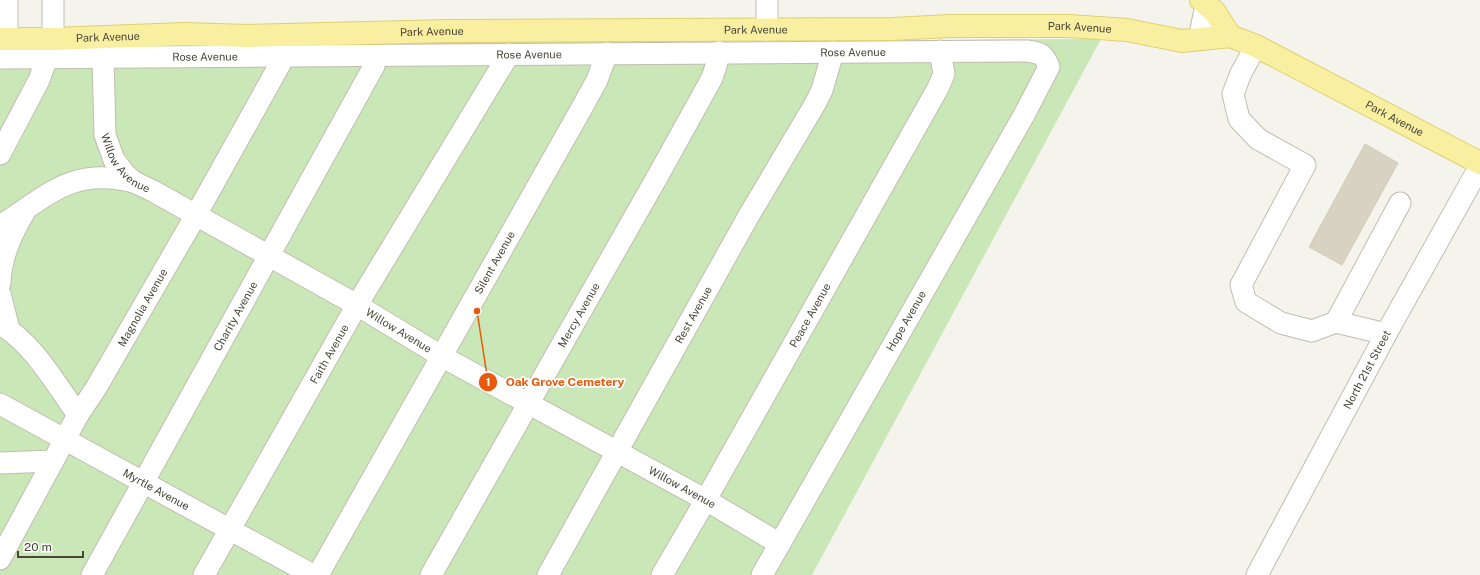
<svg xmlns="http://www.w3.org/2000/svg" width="1480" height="575" font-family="'Public Sans',sans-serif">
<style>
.green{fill:#cae7b8}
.building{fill:#d7d2c2;stroke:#d1cbb5}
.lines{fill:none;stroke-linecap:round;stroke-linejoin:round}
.minor-casing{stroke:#c1bdaf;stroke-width:23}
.major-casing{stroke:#dfd071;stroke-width:24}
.minor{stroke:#fff;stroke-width:21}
.major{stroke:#f9efa1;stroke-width:22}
.labels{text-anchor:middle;stroke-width:3.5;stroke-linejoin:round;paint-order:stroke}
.street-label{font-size:11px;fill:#4a463a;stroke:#fff}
.leader{fill:none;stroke:#e8590c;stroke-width:1.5}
.callout-dot{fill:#e8590c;stroke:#fff;stroke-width:1.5}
.mark-label{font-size:12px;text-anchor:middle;font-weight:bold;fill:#fff}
.callout-label{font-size:12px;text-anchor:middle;font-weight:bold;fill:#e8590c;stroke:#fff;stroke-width:3.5;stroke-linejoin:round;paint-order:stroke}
</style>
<rect width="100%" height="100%" fill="#f5f4ec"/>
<polygon class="green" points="1101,39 812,575 0,575 0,47 221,44"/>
<polygon class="building" points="1365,144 1398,163 1342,265 1309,247"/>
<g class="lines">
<g class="minor-casing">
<g id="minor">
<polyline points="767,0 767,30"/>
<polyline points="7,39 7,0"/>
<polyline points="53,39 53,0"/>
<polyline points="1199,39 1207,0"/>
<polyline points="1256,46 1241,73 1233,94 1239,119 1258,139 1305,165 1241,285 1246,302 1281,323 1312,331 1336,322 1386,334"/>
<path id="s1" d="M103,57l2,78 9,25 10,13 10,9 19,9 204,114 84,51 265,144 74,44"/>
<path id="s2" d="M0,58l1027,-7c14,2 17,3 22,16l-25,48 -262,460"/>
<polyline points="0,154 39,80 47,58"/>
<path d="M0,226c48,-30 72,-60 134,-44"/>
<path d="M0,283c1,-26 11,-48 24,-70"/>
<polyline points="0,294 9,329"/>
<polyline points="1336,322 1400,203"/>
<path d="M0,324c34,20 55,59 78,91"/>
<path id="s3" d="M0,404l313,171"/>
<polyline points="0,463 53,461"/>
<path id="s4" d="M0,559l78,-144 18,-27 100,-173 88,-158"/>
<path id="s5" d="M92,575l282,-509 1,-10"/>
<path id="s6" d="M204,575l153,-270 152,-251"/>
<path id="s7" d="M318,575l266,-471 13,-24 10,-27"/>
<path id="s8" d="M431,575l229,-403 52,-94 4,-12 3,-14"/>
<path id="s9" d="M548,575l200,-358 67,-113 7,-14 11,-38"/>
<path id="s10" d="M662,575l42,-72 234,-415 6,-14 -4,-23"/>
<path id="s11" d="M1257,575l129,-241 94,-168"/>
</g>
</g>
<g class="major-casing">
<g id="major">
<polyline points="1201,0 1215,12 1230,36"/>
<path id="s12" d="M0,39h53l131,-5 64,2 200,-5 444,-2 58,-3h119l58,4 55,11 48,-5 26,10 224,117"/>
</g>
</g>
<use href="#minor" class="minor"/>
<use href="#major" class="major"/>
</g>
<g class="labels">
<g class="street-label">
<text dy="4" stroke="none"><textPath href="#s12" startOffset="1080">Park Avenue</textPath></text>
<text dy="4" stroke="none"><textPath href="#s12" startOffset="756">Park Avenue</textPath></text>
<text dy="4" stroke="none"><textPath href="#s12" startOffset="432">Park Avenue</textPath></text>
<text dy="4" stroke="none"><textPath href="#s12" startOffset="108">Park Avenue</textPath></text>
<text dy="4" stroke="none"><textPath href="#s2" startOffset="853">Rose Avenue</textPath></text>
<text dy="4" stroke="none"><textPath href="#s2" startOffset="529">Rose Avenue</textPath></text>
<text dy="4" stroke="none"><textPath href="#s2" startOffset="205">Rose Avenue</textPath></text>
<text dy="4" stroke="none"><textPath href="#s12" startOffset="1416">Park Avenue</textPath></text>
<text dy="4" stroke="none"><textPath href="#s1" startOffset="114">Willow Avenue</textPath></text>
<text dy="4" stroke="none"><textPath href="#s7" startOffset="359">Silent Avenue</textPath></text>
<text dy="4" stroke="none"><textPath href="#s4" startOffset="289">Magnolia Avenue</textPath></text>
<text dy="4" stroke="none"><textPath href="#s8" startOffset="299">Mercy Avenue</textPath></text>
<text dy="4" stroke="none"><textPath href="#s9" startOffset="298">Rest Avenue</textPath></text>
<text dy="4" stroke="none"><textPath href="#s10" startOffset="299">Peace Avenue</textPath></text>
<text dy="4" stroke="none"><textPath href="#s5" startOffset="296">Charity Avenue</textPath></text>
<text transform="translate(906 321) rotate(-60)" y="4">Hope Avenue</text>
<text dy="4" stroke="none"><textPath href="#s1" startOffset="438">Willow Avenue</textPath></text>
<text dy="4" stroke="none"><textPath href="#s6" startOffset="254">Faith Avenue</textPath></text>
<text dy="4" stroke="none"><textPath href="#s11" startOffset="233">North 21st Street</textPath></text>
<text dy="4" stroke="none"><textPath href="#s1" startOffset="762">Willow Avenue</textPath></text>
<text dy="4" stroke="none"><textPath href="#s3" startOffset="178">Myrtle Avenue</textPath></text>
</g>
</g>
<path class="leader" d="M477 311L488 382"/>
<g class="callout-dot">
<circle cx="477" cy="311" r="4"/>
<circle cx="488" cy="382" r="10"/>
</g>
<g class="mark-label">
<text x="488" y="386">1</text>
</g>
<g class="callout-label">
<text x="565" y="386">Oak Grove Cemetery</text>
</g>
<path d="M18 551v6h65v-6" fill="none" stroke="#4a463a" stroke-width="2"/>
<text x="24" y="551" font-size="12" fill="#4a463a" stroke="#ffffff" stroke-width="3" paint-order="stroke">20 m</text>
</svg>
